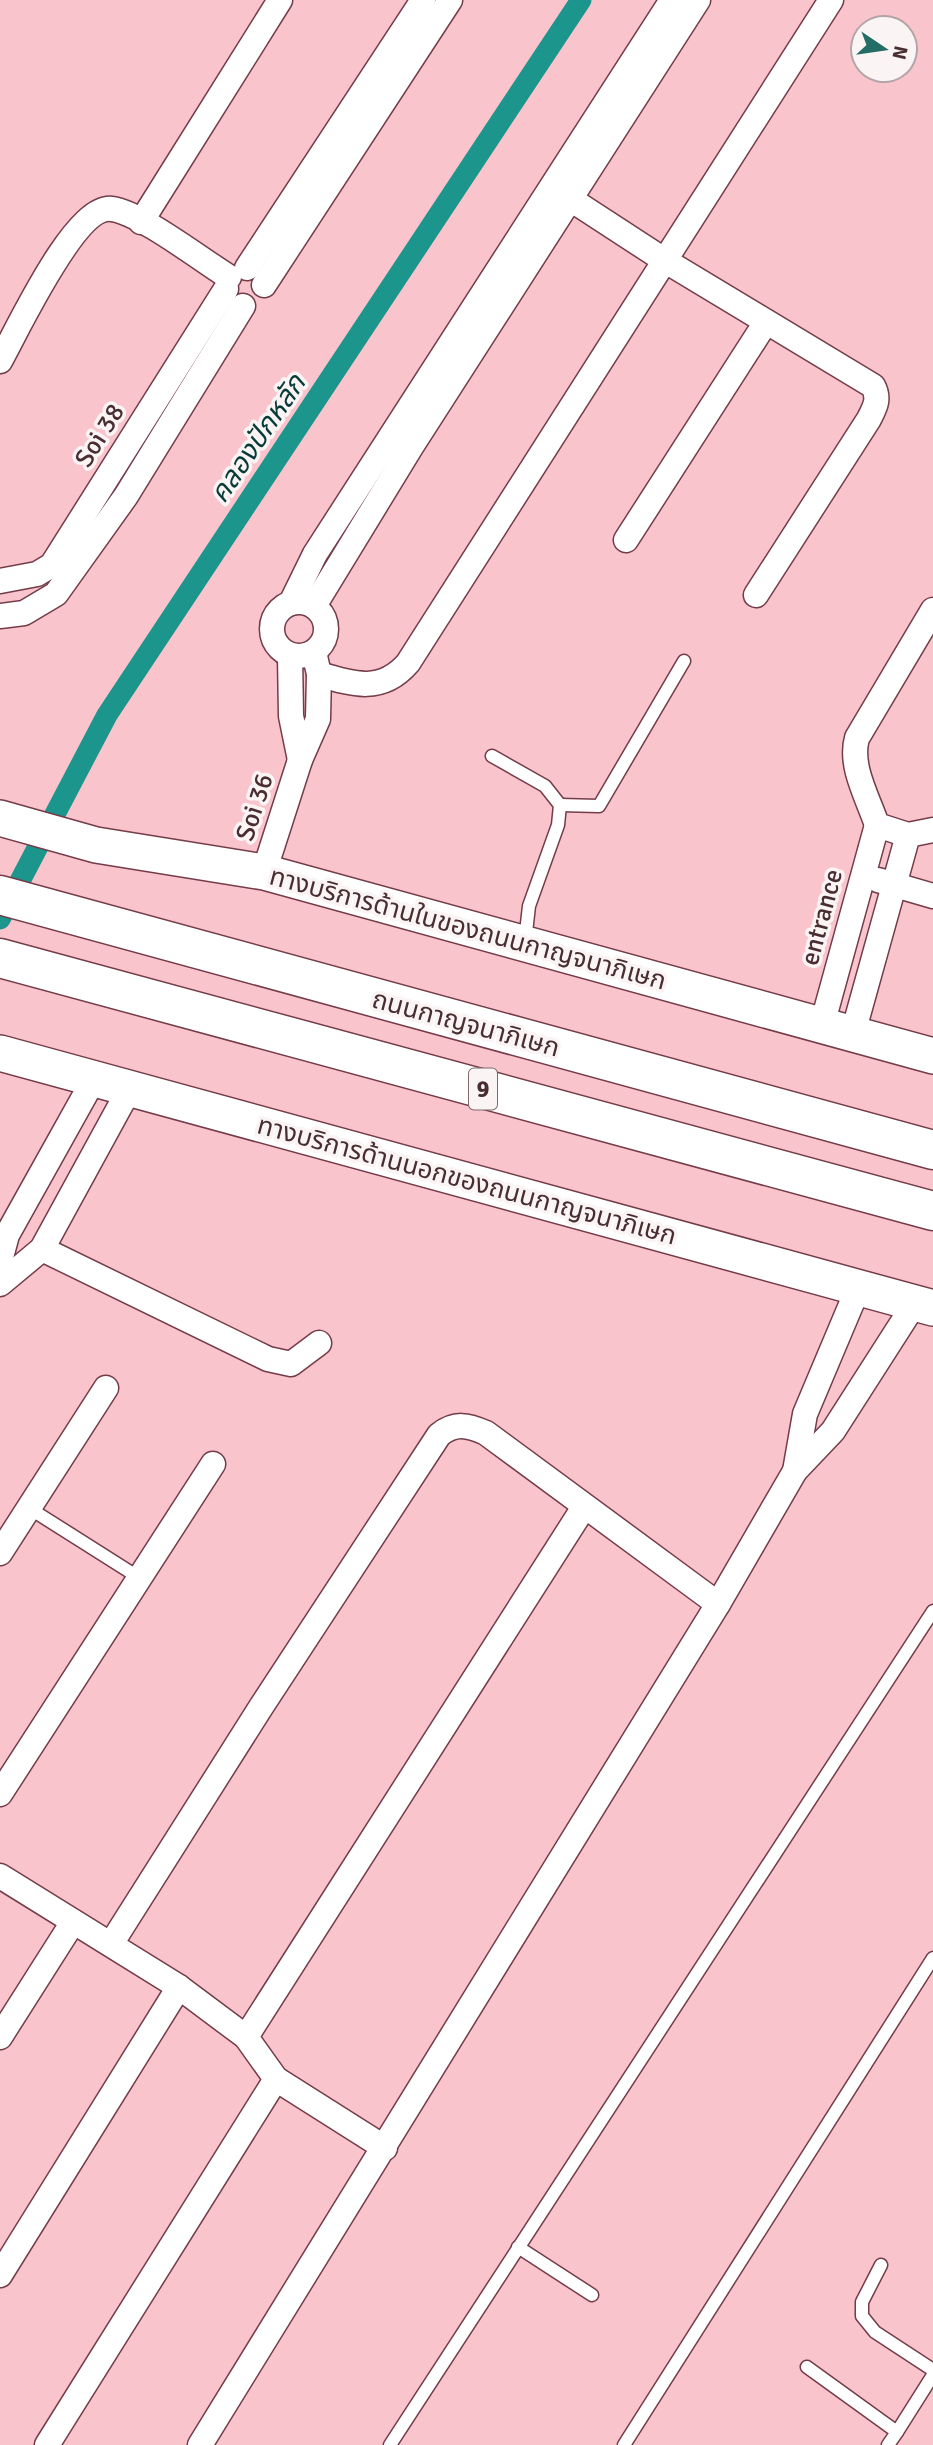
<svg xmlns="http://www.w3.org/2000/svg" width="933" height="2445" font-family="Signika,'Noto Sans Thai',sans-serif">
<style>
.lines{fill:none;stroke-linecap:round;stroke-linejoin:round}
.canal{stroke:#1c958c;stroke-width:21}
.service-casing{stroke:#733c48;stroke-width:15}
.minor-casing{stroke:#733c48;stroke-width:27}
.secondary-casing{stroke:#733c48;stroke-width:38}
.motorway-casing{stroke:#733c48;stroke-width:41}
.service{stroke:#fff;stroke-width:12}
.minor{stroke:#fff;stroke-width:24}
.secondary{stroke:#fff;stroke-width:35}
.motorway{stroke:#fff;stroke-width:38}
.labels{text-anchor:middle;stroke-width:7;stroke-linejoin:round;paint-order:stroke}
.shield{fill:#fbf4f5;stroke:#7e696d;stroke-width:2}
.shield-label{font-size:24px;font-weight:bold;fill:#482e33}
.street-label{font-size:26px;fill:#482e33;stroke:#fbf4f5}
.water-label{font-size:28px;font-style:italic;fill:#073b37;stroke:#fbf4f5}
</style>
<rect width="100%" height="100%" fill="#fac4cd"/>
<g class="lines">
<polyline class="canal" points="0,919 107,715 581,0"/>
<g class="service-casing">
<g id="service">
<polyline points="492,756 545,786 560,805 558,825 529,906 525,941"/>
<polyline points="560,805 599,806 684,661"/>
<polyline points="29,1508 138,1577"/>
<polyline points="518,2247 592,2295"/>
<polyline points="881,2265 862,2302 862,2316 875,2332 933,2370"/>
<polyline points="807,2367 897,2432 888,2445"/>
<polyline points="897,2432 933,2375"/>
<polyline points="390,2445 933,1611"/>
<polyline points="624,2445 933,1958"/>
</g>
</g>
<g class="minor-casing">
<g id="minor">
<path d="M558,191l106,69 209,126c7,13 2,21 -4,33l-113,176"/>
<polyline points="141,222 280,0"/>
<polyline points="247,268 423,0"/>
<polyline points="264,285 450,0"/>
<path d="M0,361c17,-30 75,-157 112,-152 27,3 91,52 117,68"/>
<polyline points="626,540 766,322"/>
<polyline points="0,581 37,574 52,565 226,289"/>
<circle cx="299" cy="629" r="27"/>
<polyline points="291,603 315,554 672,0"/>
<polyline points="314,606 411,447 698,0"/>
<path d="M933,610l-76,128c-8,28 11,60 20,87l31,10 25,-5"/>
<polyline points="0,616 24,613 56,594 126,496 243,306"/>
<polyline points="290,656 291,716 300,760"/>
<path d="M319,674c35,11 63,19 89,-11l423,-663"/>
<polyline points="264,872 300,760 318,719 319,674 314,652"/>
<polyline points="878,880 933,896"/>
<polyline points="822,1025 877,825"/>
<polyline points="853,1033 908,835"/>
<polyline points="42,1249 268,1359 291,1364 319,1343"/>
<polyline points="0,1261 7,1235 94,1079"/>
<polyline points="0,1284 42,1249 130,1088"/>
<polyline points="795,1471 805,1414 859,1286"/>
<polyline points="0,1553 106,1388"/>
<polyline points="0,1794 213,1464"/>
<polyline points="0,1876 179,1987 246,2037 276,2079 385,2148"/>
<path d="M111,1944l150,-237 178,-272c16,-13 29,-10 47,-2l232,171"/>
<polyline points="0,2037 73,1922"/>
<polyline points="246,2037 584,1507"/>
<polyline points="0,2275 179,1987"/>
<polyline points="47,2445 276,2079"/>
<polyline points="200,2445 718,1604 795,1471 833,1431 915,1303"/>
</g>
</g>
<g class="secondary-casing">
<g id="secondary">
<polyline points="0,818 96,845 264,872 933,1056"/>
<polyline points="0,1053 933,1308"/>
</g>
</g>
<g class="motorway-casing">
<g id="motorway">
<polyline points="0,895 933,1150"/>
<polyline points="0,958 933,1211"/>
</g>
</g>
<use href="#service" class="service"/>
<use href="#minor" class="minor"/>
<use href="#secondary" class="secondary"/>
<use href="#motorway" class="motorway"/>
</g>
<g class="labels">
<rect class="shield" x="469" y="1068.5" width="28" height="41" rx="5"/>
<g class="shield-label">
<text x="483" y="1097">9</text>
</g>
<g class="street-label">
<text transform="translate(99 435) rotate(-58)" y="9">Soi 38</text>
<text transform="translate(254 807) rotate(-72)" y="9">Soi 36</text>
<text transform="translate(821 917) rotate(-75)" y="9">entrance</text>
<text transform="translate(468 928) rotate(15)" y="9">ทางบริการด้านในของถนนกาญจนาภิเษก</text>
<text transform="translate(466 1023) rotate(15)" y="9">ถนนกาญจนาภิเษก</text>
<text transform="translate(467 1180) rotate(15)" y="9">ทางบริการด้านนอกของถนนกาญจนาภิเษก</text>
</g>
<g class="water-label">
<text transform="translate(257 438) rotate(-56)" y="10">คลองปักหลัก</text>
</g>
</g>
<g transform="translate(884 49) rotate(103)"><circle r="33" fill="#fbf4f5" stroke="#b3a5a7" stroke-width="2"/>
<path d="M0-5L12 26L0 18L-12 26Z" fill="#236d66"/>
<text y="-10" font-size="19" font-weight="bold" text-anchor="middle" fill="#482e33">N</text>
</g>
</svg>
